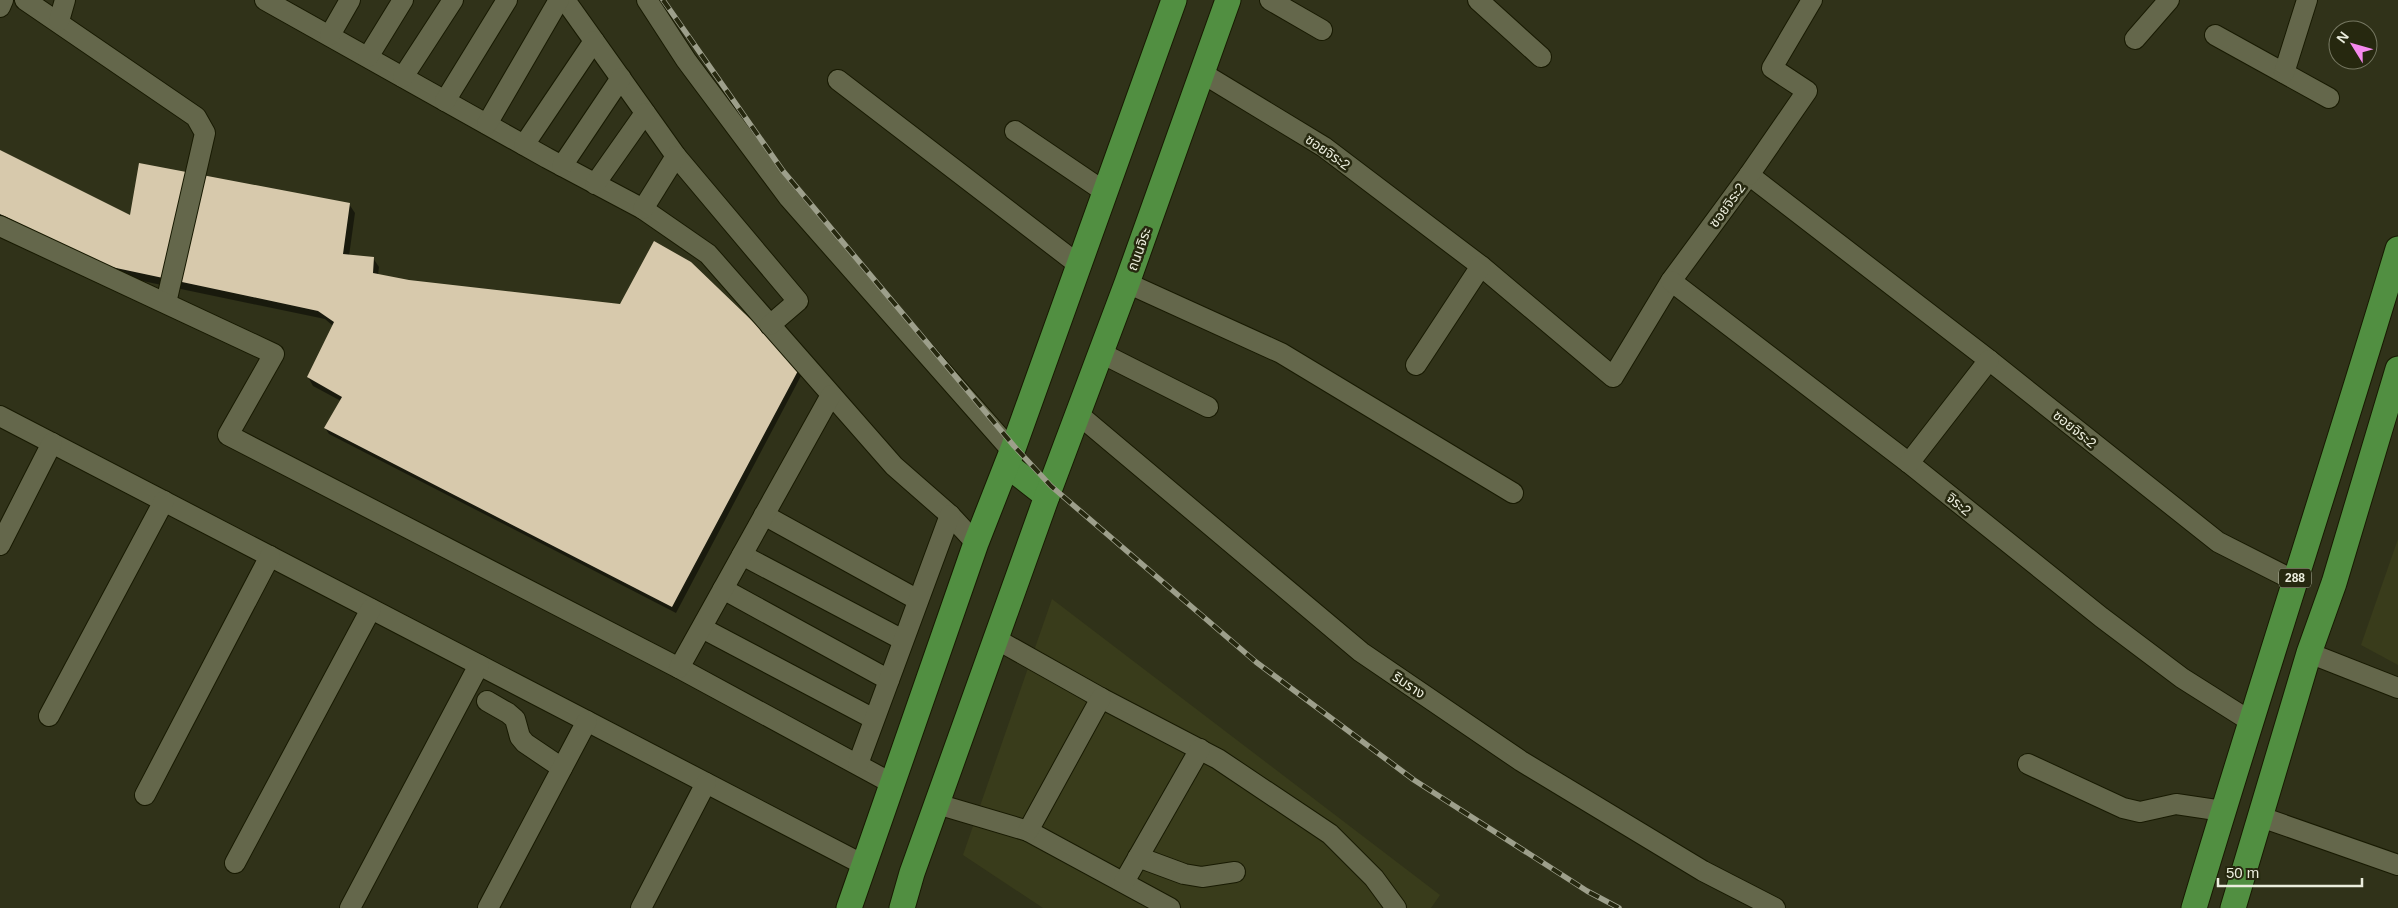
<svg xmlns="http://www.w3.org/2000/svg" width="2398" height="908" font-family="Arial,'Noto Sans Thai',sans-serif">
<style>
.built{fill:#393c1b}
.shadow{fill:#0007}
.building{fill:#d7c9ac}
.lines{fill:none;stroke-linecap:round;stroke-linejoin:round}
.minor-casing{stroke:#181a02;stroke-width:22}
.major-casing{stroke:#181a02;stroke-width:27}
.minor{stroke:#64674b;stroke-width:20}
.major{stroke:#518f41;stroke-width:25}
.rail-casing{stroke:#9d9f8b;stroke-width:5.5}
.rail{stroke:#26280f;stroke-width:4;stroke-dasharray:11;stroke-linecap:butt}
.labels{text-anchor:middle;stroke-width:5;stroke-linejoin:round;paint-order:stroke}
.shield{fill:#26280f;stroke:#b0b29f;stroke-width:1}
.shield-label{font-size:12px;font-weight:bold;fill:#ebeddd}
.street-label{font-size:14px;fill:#ebeddd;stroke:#26280f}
</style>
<rect width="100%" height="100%" fill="#303219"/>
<g class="built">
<polygon points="2398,539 2398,665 2361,645"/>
<polygon points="1052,599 1440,895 1431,908 1043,908 963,855"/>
</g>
<polygon class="shadow" points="0,151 131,217 349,204 355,213 349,256 373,258 379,267 378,275 409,281 620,305 655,242 802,374 676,613 329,434 325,428 341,401 313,386 308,377 333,326 325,319 109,274 0,219"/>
<polygon class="building" points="0,150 130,215 139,163 350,203 343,254 374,257 373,273 409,280 620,304 654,241 691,262 800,367 672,607 324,428 342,397 307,377 334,322 318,311 102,265 0,214"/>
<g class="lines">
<g class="minor-casing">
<g id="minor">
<polyline points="25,0 196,117 205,133 166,303"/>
<polyline points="265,0 547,158 643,209 708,254 894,466 950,515 976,543"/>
<polyline points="565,0 676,156 798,301 770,325"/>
<polyline points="647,0 686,60 789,198 1012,451"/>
<polyline points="1270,0 1322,30"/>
<polyline points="1478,0 1541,57"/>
<polyline points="0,7 3,0"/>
<polyline points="59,21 65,0"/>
<polyline points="330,35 350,0"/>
<polyline points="2215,35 2329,98"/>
<polyline points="2135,39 2169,0"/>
<polyline points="368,57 403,0"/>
<polyline points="1202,73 1324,147 1481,266 1613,377 1671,281 1749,175 1989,360 2218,542 2295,581"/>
<polyline points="2284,73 2307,0"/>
<polyline points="403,77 453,0"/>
<polyline points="838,80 1079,265"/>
<polyline points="445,101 507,0"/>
<polyline points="487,124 559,0"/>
<polyline points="1015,131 1105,192"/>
<polyline points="524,145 594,41"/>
<polyline points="562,166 621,78"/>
<polyline points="1749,175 1807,91 1772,68 1812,0"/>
<polyline points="595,184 645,113"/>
<polyline points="643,209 676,156"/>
<polyline points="0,226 274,354 228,435 679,668 893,784"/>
<polyline points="1671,281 1909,463 2101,617 2182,678 2250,721"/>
<polyline points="1127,283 1281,353 1513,493"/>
<polyline points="1101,353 1208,407"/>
<polyline points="1416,365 1481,266"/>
<polyline points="1078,414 1361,652 1521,761 1703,871 1775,908"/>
<polyline points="0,416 862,864"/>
<polyline points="1909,463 1989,360"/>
<polyline points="764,515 918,600"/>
<polyline points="0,545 52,443"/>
<polyline points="742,555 903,640"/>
<polyline points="723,589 889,680"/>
<polyline points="702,628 874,719"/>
<polyline points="996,639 1101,698 1218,759 1330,834 1374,878 1396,908"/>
<polyline points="2309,653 2398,688"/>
<polyline points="679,668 831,395"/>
<polyline points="487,701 508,713 515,719 520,737 525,743 562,768"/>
<polyline points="49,716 164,501"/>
<polyline points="858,764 950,515"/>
<polyline points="2028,764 2123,808 2140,812 2176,804 2223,811"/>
<polyline points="145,795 270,556"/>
<polyline points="937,804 1028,831 1170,908"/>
<polyline points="2261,817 2398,865"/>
<polyline points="1028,831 1101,698"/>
<polyline points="1138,857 1184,874 1202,877 1235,872"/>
<polyline points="235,863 371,609"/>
<polyline points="1124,882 1200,749"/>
<polyline points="350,908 479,665"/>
<polyline points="488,908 587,721"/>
<polyline points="641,908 706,783"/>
</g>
</g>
<g class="major-casing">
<g id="major">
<polyline points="1007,465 1047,496"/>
<polyline points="849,908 976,543 1014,446 1174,0"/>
<polyline points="902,908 912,873 1047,496 1127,283 1228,0"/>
<path d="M2194,908c66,-221 138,-439 204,-659"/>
<polyline points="2233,908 2309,653 2334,583 2398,369"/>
</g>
</g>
<use href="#minor" class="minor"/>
<use href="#major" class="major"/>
<g class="rail-casing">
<polyline id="rail" points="663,0 783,171 1014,446 1051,486 1256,662 1414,780 1587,891 1619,908"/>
</g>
<use href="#rail" class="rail"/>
</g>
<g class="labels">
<rect class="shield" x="2279" y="568.5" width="32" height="19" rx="4"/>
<g class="shield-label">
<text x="2295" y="582">288</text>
</g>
<g class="street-label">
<text transform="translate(1328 152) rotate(35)" y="5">ซอยจิระ2</text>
<text transform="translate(1727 205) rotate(-54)" y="5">ซอยจิระ2</text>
<text transform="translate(1139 249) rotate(-70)" y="5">ถนนจิระ</text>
<text transform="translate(2075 429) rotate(39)" y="5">ซอยจิระ2</text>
<text transform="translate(1959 504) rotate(39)" y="5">จิระ2</text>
<text transform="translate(1409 685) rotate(34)" y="5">ริมราง</text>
</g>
</g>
<g transform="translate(2353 45) rotate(307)"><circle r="24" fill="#26280f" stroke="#757761"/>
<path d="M0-4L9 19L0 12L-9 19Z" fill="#f589ee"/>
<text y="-8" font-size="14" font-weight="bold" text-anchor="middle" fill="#ebeddd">N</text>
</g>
<path d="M2218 878v8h144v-8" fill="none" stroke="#ebeddd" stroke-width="2.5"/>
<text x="2226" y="878" font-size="15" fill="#ebeddd" stroke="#26280f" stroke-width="4" paint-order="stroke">50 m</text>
</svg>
